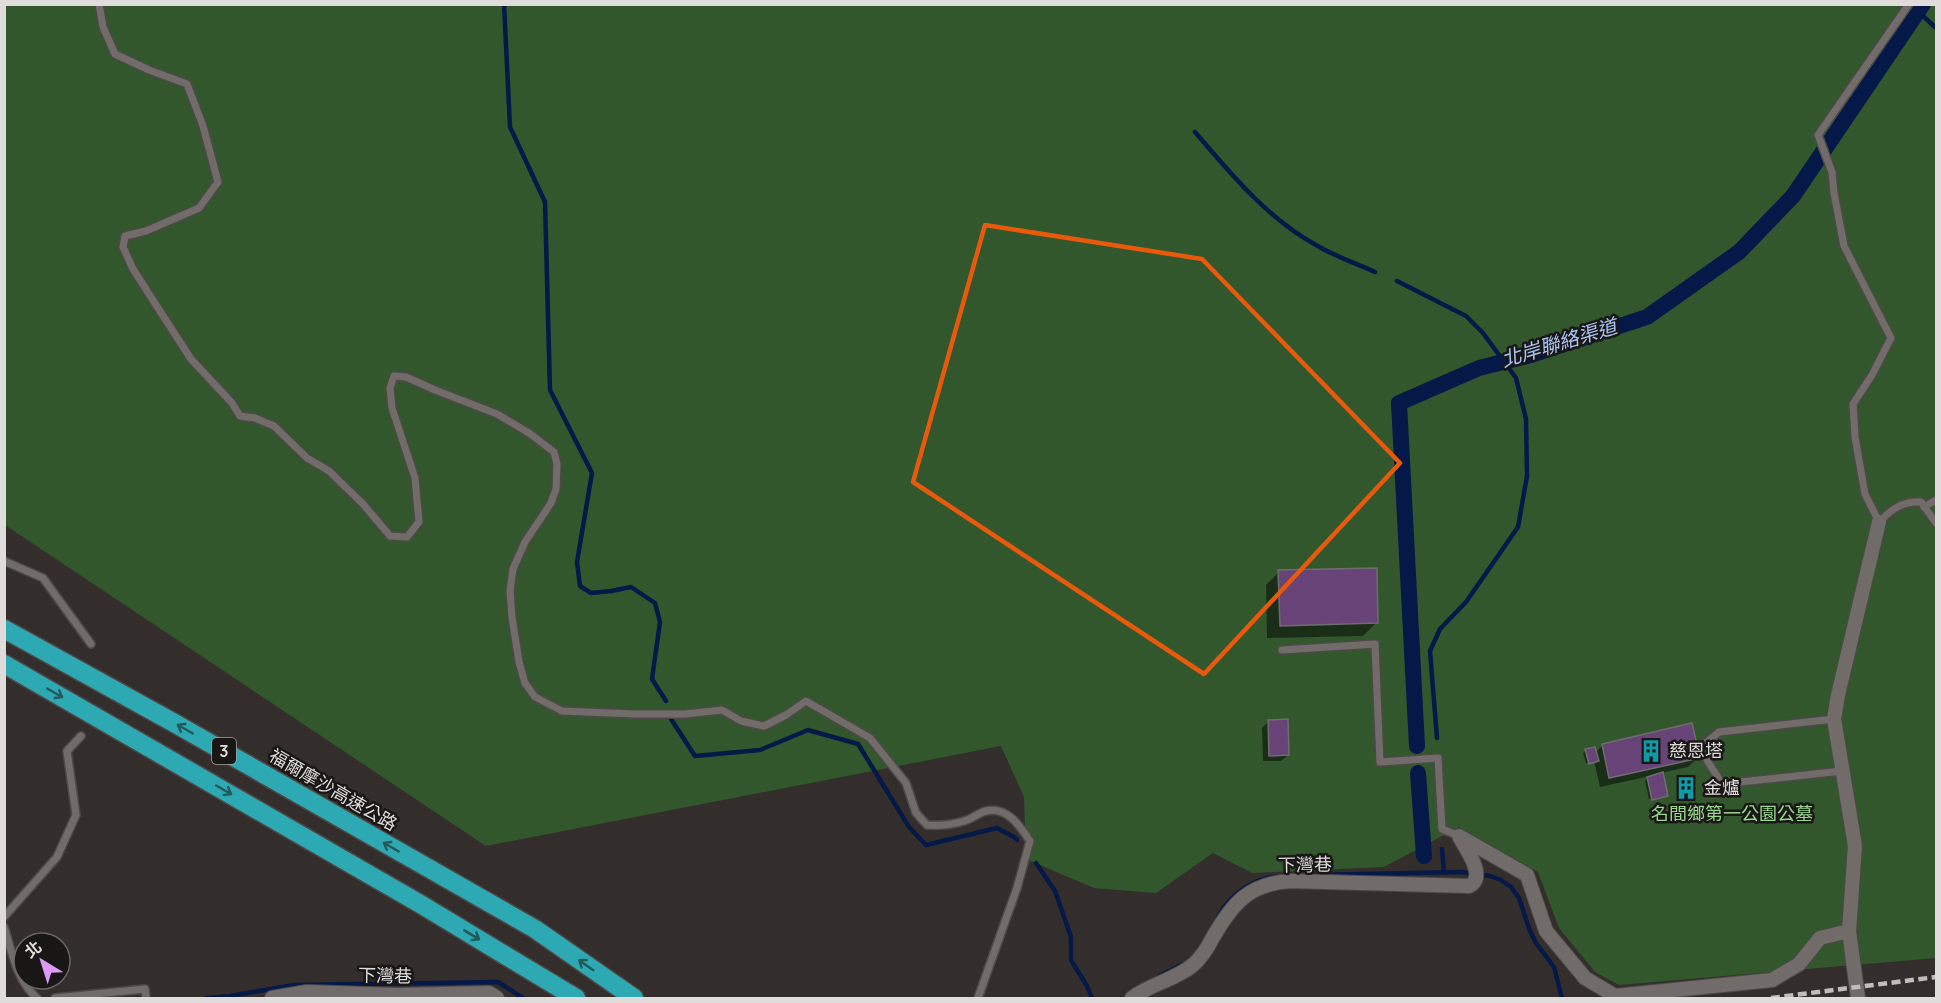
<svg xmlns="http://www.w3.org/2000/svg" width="1941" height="1003" font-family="Manrope,'Noto Sans TC',sans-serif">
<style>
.green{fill:#32572c}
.shadow{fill:#0007}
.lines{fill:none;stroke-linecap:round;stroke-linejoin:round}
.stream{stroke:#041948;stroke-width:4.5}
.canal{stroke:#041948;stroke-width:16}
.building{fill:#674377;stroke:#6f6c70;stroke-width:1.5}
.service-casing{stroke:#4e4948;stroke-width:10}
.minor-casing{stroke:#4e4948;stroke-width:16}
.motorway-casing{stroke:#4e4948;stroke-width:21}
.service{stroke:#716c6a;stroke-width:7}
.minor{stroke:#716c6a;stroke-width:14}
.motorway{stroke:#2ca9b2;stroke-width:18}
.rail{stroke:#c0bdbb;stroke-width:4.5;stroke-dasharray:9 4.5;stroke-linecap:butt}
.oneway{stroke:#22595c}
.marked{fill:none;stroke:#e8590c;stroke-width:4.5;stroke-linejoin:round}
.labels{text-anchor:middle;stroke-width:5;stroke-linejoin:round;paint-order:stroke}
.shield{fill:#191716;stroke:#a4a1a0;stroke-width:1.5}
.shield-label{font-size:16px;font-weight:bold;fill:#dfdcdb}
.poi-label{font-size:18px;fill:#dfdcdb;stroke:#191716;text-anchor:start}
.street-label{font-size:18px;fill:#dfdcdb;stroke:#191716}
.park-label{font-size:18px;fill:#96d78b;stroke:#191716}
.water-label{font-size:20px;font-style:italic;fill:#aac3f3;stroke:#191716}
</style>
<rect width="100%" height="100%" fill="#332e2c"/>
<polygon class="green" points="4,5 1936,5 1936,958 1619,985 1595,972 1559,928 1538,872 1459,827 1384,867 1252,873 1213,853 1156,893 1094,888 1026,859 1024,797 1001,746 486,846 5,525"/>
<g class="shadow">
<polygon points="1279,572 1377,622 1363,636 1267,638 1266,585"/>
<polygon points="1268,722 1288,755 1281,761 1263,761 1262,728"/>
<polygon points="1603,745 1698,757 1688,767 1661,773 1667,795 1649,799 1645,781 1650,776 1600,787 1594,761 1586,763 1583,753 1586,751 1595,753"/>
<polygon points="1684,785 1689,786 1688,789 1681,794 1679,790"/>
</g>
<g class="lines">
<g class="stream">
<polyline points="504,4 510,127 545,202 550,390 592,473 577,562 580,586 591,593 611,591 631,587 655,603 660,622 652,679 666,701"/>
<polyline points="1910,4 1936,28"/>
<path d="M1195,132c35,41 73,87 121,113 18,11 39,18 59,27"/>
<polyline points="1397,281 1466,316 1483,333 1516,378 1526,419 1527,476 1518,527 1466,602 1440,629 1430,651 1437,738"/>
<polyline points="671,719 695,756 760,750 808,730 858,744 909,827 926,845 997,828 1014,837 1017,840"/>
<polyline points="1442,849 1444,872"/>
<polyline points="1036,863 1055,891 1071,937 1071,960 1087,986 1092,998"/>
<polyline points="1313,875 1461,872 1490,876 1501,880 1511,887 1519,898 1530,931 1536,943 1554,967 1562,998"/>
<path d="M1218,917c13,-24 38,-41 66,-41"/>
<polyline points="1159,976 1183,964"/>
<polyline points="207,998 230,996 294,985 498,982 523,998"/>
</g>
<g class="canal">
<polyline points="1417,746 1399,403 1479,368 1531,355 1647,317 1739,252 1793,196 1923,4"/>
<polyline points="1418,773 1424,856"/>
</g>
</g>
<g class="building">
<polygon points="1377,568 1378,623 1280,626 1278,570"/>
<polygon points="1288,719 1289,755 1269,756 1268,720"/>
<polygon points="1692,723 1700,758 1609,778 1602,744"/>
<polygon points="1595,747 1599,761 1589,764 1585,749"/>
<polygon points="1663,772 1668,796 1652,800 1647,777"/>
<circle cx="1686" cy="788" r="5"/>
</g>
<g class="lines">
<g class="service-casing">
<g id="service">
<path d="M99,4l4,23 12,27 34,16 38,14 16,42 15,56 -19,26 -53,23 -21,5 -2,11 10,22 25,39 33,51 41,44 8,13 15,2 19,8 33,32 22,13 34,33 27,32 17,1 12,-15 -4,-44 -23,-70 -2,-20 4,-12 12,1 29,13 62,24 32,19 25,19 3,12 -1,25 -5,14 -26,39 -12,27 -3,22 2,26 7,45 6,21 10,14 27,14 73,3h50l37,-4 19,11 23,5 22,-11 20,-14 64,37 36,45 10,30 11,12c13,1 24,0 37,-4 8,-2 14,-8 22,-10 21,-5 34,15 44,30l-13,47 -39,110"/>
<path d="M1909,4l-91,131 14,37 2,21 10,53 47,92 -19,37 -19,29 2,33 10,57 14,28c13,-13 23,-21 42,-20l15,21"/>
<polyline points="1924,507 1936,500"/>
<polyline points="4,561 43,578 91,644"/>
<polyline points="1282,650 1375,644 1380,762 1438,758 1442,829 1459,836"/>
<polyline points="1834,719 1719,732 1707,742 1707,760 1722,784 1842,771"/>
<polyline points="4,917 57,857 76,815 67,751 81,736"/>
<path d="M4,927c8,25 13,54 33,71"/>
<polyline points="55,998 145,989 146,998"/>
</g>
</g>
<g class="minor-casing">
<g id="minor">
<polyline points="1459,836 1527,875 1546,931 1585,978 1615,996 1772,980 1799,964 1820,938 1849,931"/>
<polyline points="272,998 307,992 397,995 489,993 497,998"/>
<path d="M1132,998c18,-14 43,-18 61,-33 9,-8 14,-16 19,-26 20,-35 36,-55 78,-58l179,5c18,-8 -2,-36 -9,-48"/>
<polyline points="1858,998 1849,931 1855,846 1834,719 1838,695 1879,522"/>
</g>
</g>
<g class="motorway-casing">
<g id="motorway">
<polyline points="4,629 176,724 535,929 634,998"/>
<polyline points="4,664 422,905 576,998"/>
</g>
</g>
<use href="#service" class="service"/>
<use href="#minor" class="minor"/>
<use href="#motorway" class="motorway"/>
<polyline class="rail" points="1771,998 1936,977"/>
</g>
<defs><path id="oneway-shaft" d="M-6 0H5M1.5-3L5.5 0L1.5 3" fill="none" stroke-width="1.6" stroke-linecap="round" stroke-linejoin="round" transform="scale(1.5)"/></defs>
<g class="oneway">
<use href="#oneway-shaft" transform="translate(55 693) rotate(30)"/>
<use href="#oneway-shaft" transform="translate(185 729) rotate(-150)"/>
<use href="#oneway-shaft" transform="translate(224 790) rotate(30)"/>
<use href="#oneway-shaft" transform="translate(391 847) rotate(-150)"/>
<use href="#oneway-shaft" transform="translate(472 935) rotate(31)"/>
<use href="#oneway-shaft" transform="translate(586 965) rotate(-145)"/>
</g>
<path class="marked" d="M985,225l217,34 198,204 -196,211 -291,-192z"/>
<defs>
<g id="building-bare" transform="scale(1.8)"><path d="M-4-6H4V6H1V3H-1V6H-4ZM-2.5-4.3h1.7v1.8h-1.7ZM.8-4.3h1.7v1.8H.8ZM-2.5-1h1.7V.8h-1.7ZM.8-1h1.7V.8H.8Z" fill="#0f9aa8" stroke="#191716" stroke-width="2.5" paint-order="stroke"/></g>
</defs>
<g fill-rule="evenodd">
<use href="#building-bare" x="1651" y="751"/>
<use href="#building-bare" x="1686" y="788"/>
</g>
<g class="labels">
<rect class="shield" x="212" y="738" width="24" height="26" rx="4.5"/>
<g class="shield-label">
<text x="224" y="757">3</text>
</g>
<g class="poi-label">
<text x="1669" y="757">慈恩塔</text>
<text x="1704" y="794">金爐</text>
</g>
<g class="street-label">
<text transform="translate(333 790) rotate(30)" y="6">福爾摩沙高速公路</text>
<text transform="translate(1305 865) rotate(-1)" y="6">下灣巷</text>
<text transform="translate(385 976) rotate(1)" y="6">下灣巷</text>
</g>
<g class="park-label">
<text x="1732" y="820">名間鄉第一公園公墓</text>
</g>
<g class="water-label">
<text transform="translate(1559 343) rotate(-17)" y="7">北岸聯絡渠道</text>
</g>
</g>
<rect width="1941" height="1003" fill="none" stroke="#dfdcdb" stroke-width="12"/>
<g transform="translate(42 961) rotate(322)"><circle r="28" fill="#191716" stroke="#686665" stroke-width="1.5"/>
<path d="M0-4.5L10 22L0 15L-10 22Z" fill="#dc99f5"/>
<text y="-9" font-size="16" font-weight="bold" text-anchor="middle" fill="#dfdcdb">北</text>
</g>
</svg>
